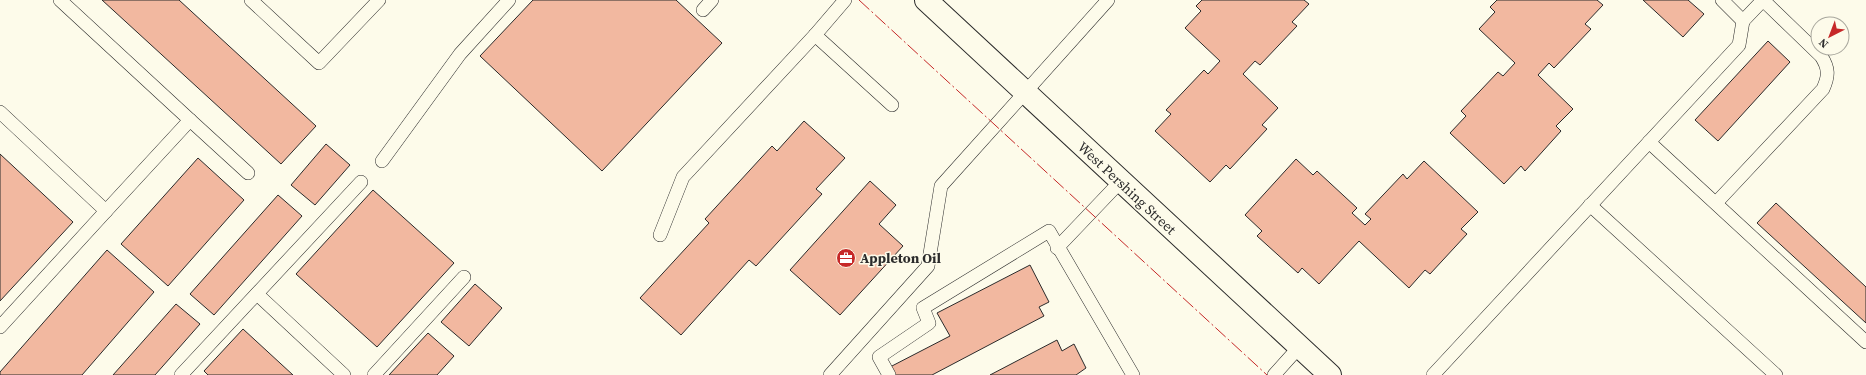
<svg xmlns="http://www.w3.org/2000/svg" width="1866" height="375" font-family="'Source Serif 4',serif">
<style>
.building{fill:#f2b8a0;stroke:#2b2b2b}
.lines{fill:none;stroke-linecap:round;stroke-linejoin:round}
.lane-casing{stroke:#2b2b2b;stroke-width:14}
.street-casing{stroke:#2b2b2b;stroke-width:24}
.lane{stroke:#fdfbea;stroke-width:13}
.street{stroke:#fdfbea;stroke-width:22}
.power{stroke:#c62828;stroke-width:1;stroke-dasharray:14 3 2 3;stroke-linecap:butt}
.labels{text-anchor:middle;stroke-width:3;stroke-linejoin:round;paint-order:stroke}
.street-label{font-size:14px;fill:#2b2b2b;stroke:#fdfbea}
.poi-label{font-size:14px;font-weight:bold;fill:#2b2b2b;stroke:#fdfbea;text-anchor:start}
</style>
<rect width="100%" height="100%" fill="#fdfbea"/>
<g class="building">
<polygon points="102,0 179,0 316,126 281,164"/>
<polygon points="533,0 676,0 722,43 602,171 480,56"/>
<polygon points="1202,0 1304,0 1309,4 1292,22 1297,26 1260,65 1255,61 1243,74 1278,108 1262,125 1267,129 1230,169 1226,165 1210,182 1155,131 1171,114 1166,110 1204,70 1208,74 1220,61 1185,28 1201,11 1196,6"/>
<polygon points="1497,0 1597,0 1603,5 1585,24 1591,29 1554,68 1549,63 1538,75 1573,109 1556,126 1561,131 1525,171 1521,166 1504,184 1450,133 1466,116 1461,111 1498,72 1503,76 1515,63 1479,29 1495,12 1490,7"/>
<polygon points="1643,0 1688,0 1704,14 1683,37"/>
<polygon points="1768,41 1790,62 1718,141 1695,120"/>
<polygon points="804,121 845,158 816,189 822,194 756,266 749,260 681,335 640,298 709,223 705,219 772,146 777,151"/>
<polygon points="326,144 350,165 315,205 291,185"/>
<polygon points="0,154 73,222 0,301"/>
<polygon points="198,158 244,200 168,286 121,244"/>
<polygon points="1296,159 1313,175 1317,171 1357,208 1352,213 1365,225 1371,219 1365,214 1403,174 1407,179 1424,161 1478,212 1461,229 1467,234 1430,274 1425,270 1409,288 1359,241 1319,284 1302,268 1298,273 1257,236 1262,231 1245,215"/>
<polygon points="870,181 896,205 879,224 903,246 840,315 790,270"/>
<polygon points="373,190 454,263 377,347 296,274"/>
<polygon points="278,195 302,216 214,315 190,294"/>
<polygon points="1776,203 1866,287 1866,323 1757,223"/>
<polygon points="107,250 154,292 82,375 0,375 0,372"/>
<polygon points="1030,265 1049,302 1039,307 1044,316 932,375 895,375 890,367 950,336 937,313"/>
<polygon points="475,284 502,308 469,346 441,322"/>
<polygon points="176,304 200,324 155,375 113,375"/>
<polygon points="243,329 293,375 208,375 204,371"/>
<polygon points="428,333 454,356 437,375 389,375"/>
<polygon points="1057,340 1062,351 1074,344 1086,368 1076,375 990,375"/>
</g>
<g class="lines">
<g class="lane-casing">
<g id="lane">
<polyline points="60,0 190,120 106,211"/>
<polyline points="251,0 319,63 379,0"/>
<polyline points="703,10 712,0"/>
<polyline points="1743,21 1763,0"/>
<polyline points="815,35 892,105"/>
<polyline points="0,112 106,211 0,327"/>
<polyline points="190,120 248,173"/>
<polyline points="1649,142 1866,342"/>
<polyline points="382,161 460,54 509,0"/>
<path d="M1716,203l107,-114c6,-13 6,-21 -2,-33l-58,-56"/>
<polyline points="1590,205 1776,375"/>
<polyline points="660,235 683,177 815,35 845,0"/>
<polyline points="1057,248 1120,182"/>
<polyline points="257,294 344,375"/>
<polyline points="181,375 361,182"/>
<polyline points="374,375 464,277"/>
<polyline points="830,375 928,266 941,186 1108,0"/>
<polyline points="889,375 879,357 929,323 923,308 1049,231 1133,375"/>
<polyline points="1274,375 1300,346"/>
<polyline points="1433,375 1739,45 1743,21 1722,0"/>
</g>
</g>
<g class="street-casing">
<polyline id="street" points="926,0 1330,375"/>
</g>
<use href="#lane" class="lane"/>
<use href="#street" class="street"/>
<polyline class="power" points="859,0 1267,375"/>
</g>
<defs>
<g id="office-disc" transform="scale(1)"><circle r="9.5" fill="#c62828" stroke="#fdfbea"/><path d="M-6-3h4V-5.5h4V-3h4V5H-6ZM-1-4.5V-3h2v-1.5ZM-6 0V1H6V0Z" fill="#fff"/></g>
</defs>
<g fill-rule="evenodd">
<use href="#office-disc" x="846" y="258"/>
</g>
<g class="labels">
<g class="street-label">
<text transform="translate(1127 188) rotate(43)" y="5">West Pershing Street</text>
</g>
<g class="poi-label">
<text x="860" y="263">Appleton Oil</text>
</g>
</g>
<g transform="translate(1830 36) rotate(222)"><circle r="19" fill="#fdfbea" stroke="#a9a89e"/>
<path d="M0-3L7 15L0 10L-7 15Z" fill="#c62828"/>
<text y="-6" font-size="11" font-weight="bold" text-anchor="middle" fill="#2b2b2b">N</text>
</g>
</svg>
